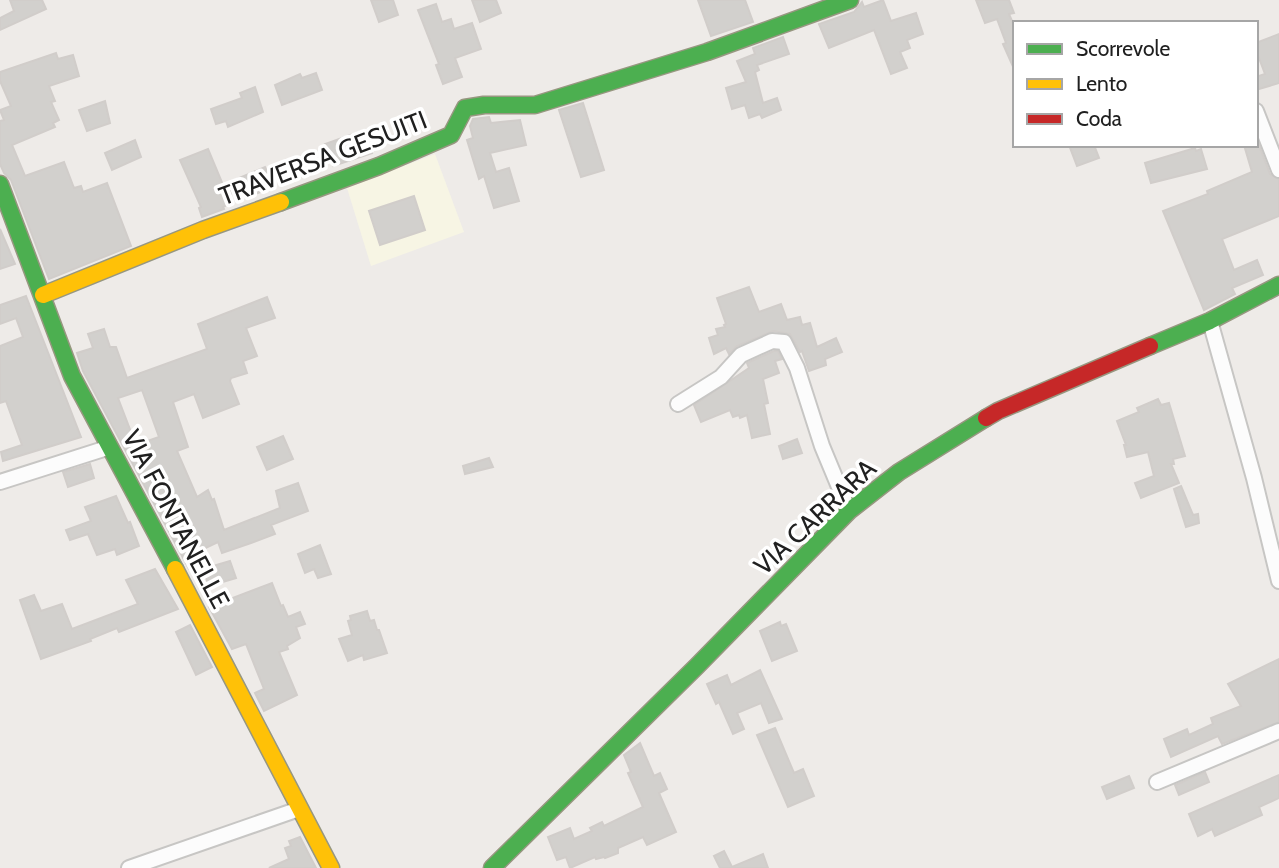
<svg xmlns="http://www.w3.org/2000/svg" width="1279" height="868" font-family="Cabin,sans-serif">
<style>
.education{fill:#f7f5e4}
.building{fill:#d2d0cd;stroke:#d1cdca;stroke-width:2;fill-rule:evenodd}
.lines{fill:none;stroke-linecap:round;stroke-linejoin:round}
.street-casing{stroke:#c7c6c4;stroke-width:18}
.fast-casing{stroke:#979780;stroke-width:19}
.slow-casing{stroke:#979780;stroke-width:19}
.jam-casing{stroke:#979780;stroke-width:19}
.street{stroke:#fcfcfc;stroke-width:14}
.fast{stroke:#4caf50;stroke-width:16}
.slow{stroke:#ffc107;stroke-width:16}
.jam{stroke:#c62828;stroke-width:16}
.labels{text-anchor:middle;stroke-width:7;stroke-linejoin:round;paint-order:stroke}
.street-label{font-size:26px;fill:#202020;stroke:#fff}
</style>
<rect width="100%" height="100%" fill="#eeebe8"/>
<polygon class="education" points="435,154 464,232 371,266 347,188"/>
<g class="building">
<polygon points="10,0 42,0 46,9 0,30 0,18 14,11"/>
<polygon points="371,0 393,0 398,15 379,22"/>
<polygon points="472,0 496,0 501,13 480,22"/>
<polygon points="698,0 745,0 753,22 711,36"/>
<polygon points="883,0 891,21 916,13 923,34 907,40 910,48 900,52 907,68 891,74 874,30 829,48 819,24 854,12 862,2 864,7"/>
<polygon points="976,0 1009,0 1014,13 1009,14 1015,28 1015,71 1003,44 1006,43 997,19 985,23"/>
<polygon points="436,4 442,22 451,19 454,29 472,23 481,49 455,58 462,77 443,84 436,65 439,64 418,10"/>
<polygon points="1279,34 1279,83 1256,90 1256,77 1265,74 1256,50 1256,43"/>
<polygon points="783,37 789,54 757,65 759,70 755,72 763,103 777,98 781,110 762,118 760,114 749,118 745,105 732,109 726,88 746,82 737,61 755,54 753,48"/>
<polygon points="56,53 58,59 73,55 79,76 49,86 55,101 51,102 59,120 53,123 55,127 12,145 25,176 64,162 74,188 81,186 83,192 107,183 131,246 49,279 11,180 4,173 0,164 0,121 4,120 0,110 11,106 0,81 0,72"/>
<polygon points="316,73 322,90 282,105 275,85 300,74 302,78"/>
<polygon points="255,87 263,112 228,127 226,121 216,124 211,109 242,98 240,93"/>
<polygon points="105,101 110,123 87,131 79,110"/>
<polygon points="583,103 604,170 581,177 559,110"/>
<polygon points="489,117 491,123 520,120 526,145 490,153 496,172 509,168 519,201 494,208 484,176 479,179 467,140 473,138 470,126 473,119"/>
<polygon points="364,130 372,153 333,166 325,144"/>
<polygon points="135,140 141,157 112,170 105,153"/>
<polygon points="1069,145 1094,145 1099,158 1077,166"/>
<polygon points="1244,145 1259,145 1270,174 1279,179 1279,216 1222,239 1234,270 1257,260 1263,275 1232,288 1235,294 1204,310 1163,211 1208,194 1207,191 1252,172"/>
<polygon points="1195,148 1196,151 1201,149 1207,169 1151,183 1145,163"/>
<polygon points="208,149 223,185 265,167 274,187 247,197 244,189 228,196 227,205 223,207 224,209 202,217 199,208 201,207 180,160"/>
<polygon points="414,196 425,230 380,245 369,211"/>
<polygon points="0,229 15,264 0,269"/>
<polygon points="749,287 759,312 781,304 787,320 800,317 802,325 810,323 817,347 836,338 842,352 825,359 826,365 809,371 802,351 800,352 790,334 773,331 737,346 729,354 726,348 714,354 709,338 718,335 716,329 725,327 724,325 726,324 717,298"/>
<polygon points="26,296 81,437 3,461 1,452 22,445 6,401 0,403 0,346 23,337 16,318 0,324 0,305"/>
<path d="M267,297l8,21 -29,10 11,28 -14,5 4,12 -16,5 -1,3 9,23 -36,14 -9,-24 -21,8 15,45 -11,4 20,46 11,-7 4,10 2,-1 10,31 56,-22 -4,-17 22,-8 10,28 -37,14 4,9 -24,9 -29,10 -4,-11 -21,10 5,11 -13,6 -106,-198 -6,-18 16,-5 -5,-14 16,-5 6,18h6l11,31 80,-29 -9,-25zM142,390l17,47 -23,8 -18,-47z"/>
<polygon points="774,351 778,351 782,359 775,361 779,373 763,379 768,403 764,404 770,434 752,438 747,415 740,418 739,415 733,417 730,410 701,422 694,405 749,368 747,363"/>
<polygon points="1158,399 1161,405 1169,403 1185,456 1173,459 1174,464 1171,464 1179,483 1141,498 1135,483 1154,476 1148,452 1127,457 1124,445 1126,445 1117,421 1139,412 1137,408"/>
<polygon points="283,436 293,459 267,470 257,447"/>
<polygon points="797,439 802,453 783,459 779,446"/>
<polygon points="489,458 493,467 465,474 463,466"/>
<polygon points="90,464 94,478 68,487 63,472"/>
<polygon points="1181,486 1193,515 1198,514 1199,523 1186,527 1174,489"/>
<polygon points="116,496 128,523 130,522 139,546 117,555 115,549 97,555 88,534 70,540 66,530 91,521 85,507"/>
<polygon points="320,545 331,574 318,578 314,569 305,573 298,554"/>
<polygon points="230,561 236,578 209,586 203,569"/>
<polygon points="155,569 178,609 119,632 117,628 90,639 91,641 41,659 20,600 34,595 41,611 62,604 72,629 138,604 126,580"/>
<polygon points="272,583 281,606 283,605 288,617 300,612 305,624 296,627 300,638 287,646 288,649 279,652 297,695 264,711 255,693 264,689 246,644 232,649 209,607"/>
<polygon points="367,611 370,621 374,620 377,630 379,630 387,653 364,660 363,655 348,661 339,639 352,635 348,621 351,620 350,616"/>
<polygon points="780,622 781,626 786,624 797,651 772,661 760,631"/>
<polygon points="190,625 212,667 196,675 176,632"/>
<polygon points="1279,659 1279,722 1222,744 1218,736 1171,757 1164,739 1187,729 1189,735 1213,724 1211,718 1241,706 1228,684"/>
<polygon points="760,670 782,719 769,723 761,703 737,713 744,729 733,734 719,702 716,704 707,684 727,675 731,685"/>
<polygon points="775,728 794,773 803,769 814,796 788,807 757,735"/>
<polygon points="640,743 654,776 660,773 667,789 659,793 676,832 647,845 643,837 618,848 618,853 605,858 604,857 596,859 595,857 570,868 566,857 557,860 548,837 570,828 574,839 592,831 590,828 602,822 604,826 643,807 628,773 631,772 624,755"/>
<polygon points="1205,772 1209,782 1179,795 1175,785"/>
<polygon points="1279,775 1279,798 1259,807 1262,815 1215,836 1212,829 1198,836 1189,814"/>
<polygon points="1129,776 1134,788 1107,799 1102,787"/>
<polygon points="300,837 316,868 269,868 289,859 285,848 291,846 289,841"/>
<polygon points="724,851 732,867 763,854 768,868 720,868 714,856"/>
</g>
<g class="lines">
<g class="street-casing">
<g id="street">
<polyline points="1256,111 1279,170"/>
<polyline points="1210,321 1254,478 1279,581"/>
<polyline points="678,404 721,377 741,355 772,341 784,342 797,368 822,446 849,511"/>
<polyline points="0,482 110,447"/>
<polyline points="1157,782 1279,731"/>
<polyline points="129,868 299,809"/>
</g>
</g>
<g class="fast-casing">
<g id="fast">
<polyline points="0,184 72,376 175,569"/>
<polyline points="281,202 379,166 451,135 465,108 484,105 535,105 707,52 850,0"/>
<polyline points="1150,346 1210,321 1279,285"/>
<polyline points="492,868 697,666 849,511 899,472 986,418"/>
</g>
</g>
<g class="slow-casing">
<g id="slow">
<polyline points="43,295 203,230 281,202"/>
<polyline points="175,569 331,868"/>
</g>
</g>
<g class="jam-casing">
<polyline id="jam" points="986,418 998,411 1150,346"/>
</g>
<use href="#street" class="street"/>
<use href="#fast" class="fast"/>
<use href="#slow" class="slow"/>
<use href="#jam" class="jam"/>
</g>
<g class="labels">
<g class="street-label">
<text transform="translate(323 158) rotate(-21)" y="9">TRAVERSA GESUITI</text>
<text transform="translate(815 517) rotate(-43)" y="9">VIA CARRARA</text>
<text transform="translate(176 519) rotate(62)" y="9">VIA FONTANELLE</text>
</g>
</g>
<rect x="1013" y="21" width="245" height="126" fill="#ffffff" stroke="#a6a6a6" stroke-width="2"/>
<rect x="1027" y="44" width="35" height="10" fill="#4caf50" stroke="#a6a6a6" stroke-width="2"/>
<text x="1076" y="56" font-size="21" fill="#202020">Scorrevole</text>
<rect x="1027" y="79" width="35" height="10" fill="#ffc107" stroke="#a6a6a6" stroke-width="2"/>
<text x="1076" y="91" font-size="21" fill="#202020">Lento</text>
<rect x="1027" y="114" width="35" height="10" fill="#c62828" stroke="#a6a6a6" stroke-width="2"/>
<text x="1076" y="126" font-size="21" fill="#202020">Coda</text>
</svg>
